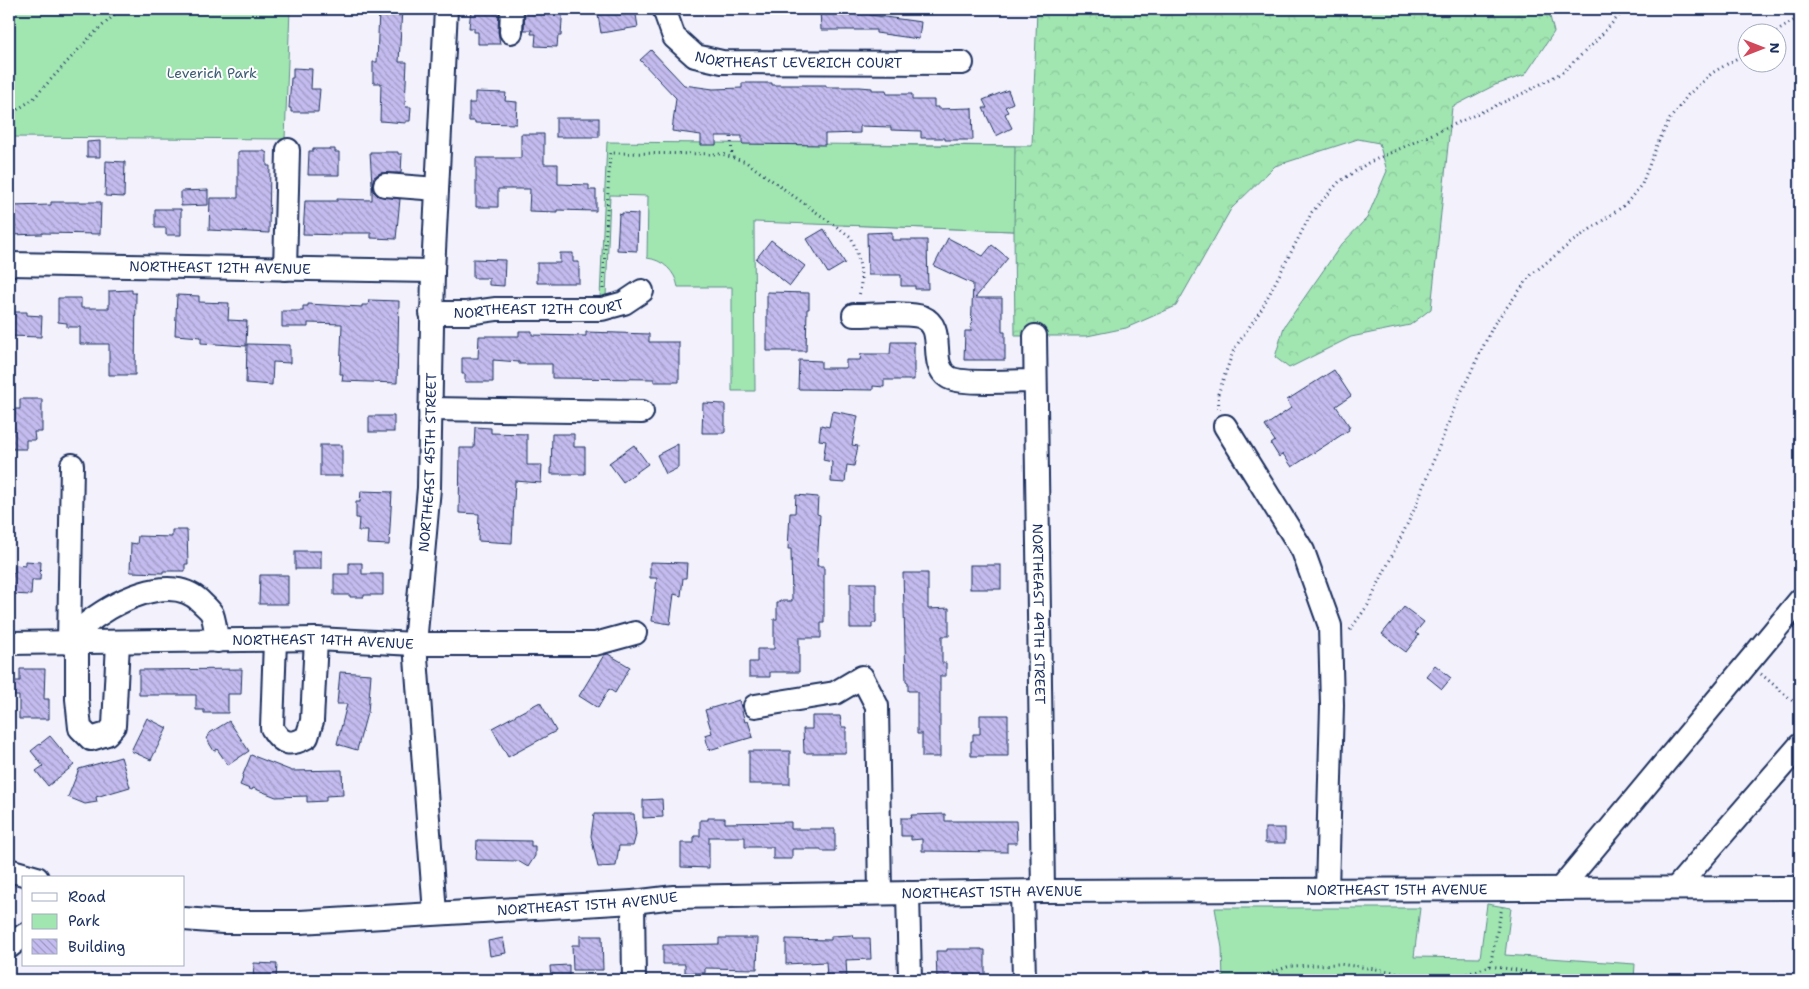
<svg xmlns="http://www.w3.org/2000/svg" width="1809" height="989" font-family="'Shantell Sans',sans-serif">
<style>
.forest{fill:url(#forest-crowns);stroke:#5e8a88}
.green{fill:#a1e6b1;stroke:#5e8a88}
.building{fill:url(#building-back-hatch);stroke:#1b2f5e}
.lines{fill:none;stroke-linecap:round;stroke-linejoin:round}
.minor-casing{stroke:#1b2f5e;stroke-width:26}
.path{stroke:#1b2f5e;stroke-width:3;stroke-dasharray:1 4;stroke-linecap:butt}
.minor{stroke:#fff;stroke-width:22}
.labels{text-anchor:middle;stroke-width:4;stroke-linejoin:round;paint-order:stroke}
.street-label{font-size:14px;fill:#1b2f5e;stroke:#fff}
.park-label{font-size:14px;fill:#3c5d73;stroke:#fff}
</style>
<defs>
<pattern id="forest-crowns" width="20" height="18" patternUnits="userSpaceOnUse" patternTransform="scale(1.25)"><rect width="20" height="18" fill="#a1e6b1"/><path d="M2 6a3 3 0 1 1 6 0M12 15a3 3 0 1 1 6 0" fill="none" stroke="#8ac69b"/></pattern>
<pattern id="building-back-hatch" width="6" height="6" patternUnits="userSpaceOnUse" patternTransform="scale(1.25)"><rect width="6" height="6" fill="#c4bcee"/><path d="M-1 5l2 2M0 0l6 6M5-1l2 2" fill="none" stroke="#9e99c4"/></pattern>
</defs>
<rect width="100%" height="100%" fill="#f3f2fc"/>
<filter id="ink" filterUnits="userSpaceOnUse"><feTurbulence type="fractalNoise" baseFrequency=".02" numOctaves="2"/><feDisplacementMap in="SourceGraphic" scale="10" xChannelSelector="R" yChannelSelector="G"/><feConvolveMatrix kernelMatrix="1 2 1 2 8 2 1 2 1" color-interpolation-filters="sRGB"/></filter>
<g filter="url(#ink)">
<polygon class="forest" points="1037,9 1548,9 1554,32 1525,75 1495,85 1452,107 1431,309 1410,325 1351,337 1289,368 1275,357 1284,327 1341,245 1367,218 1387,171 1379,143 1358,139 1275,166 1231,209 1176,306 1126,328 1087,336 1015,336 1014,231 843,225 850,144 1032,146"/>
<g class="green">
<polygon points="9,9 290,9 285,139 9,137"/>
<path d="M607,142l408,4 -1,85 -260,-9 1,169h-23v-104h-54c-3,-16 -15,-27 -31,-29l1,-62 -38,-1 -4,102 -6,1z"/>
<polygon points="1487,904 1511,908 1505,955 1635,964 1634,980 1223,980 1222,948 1215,908 1420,908 1414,957 1480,958"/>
</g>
<g class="building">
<polygon points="379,9 402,9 399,62 407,62 405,104 406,107 411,107 410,121 406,121 406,123 380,121 381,83 373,83 373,62 377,62"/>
<polygon points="471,9 499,9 498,31 500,44 478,44 478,32 474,32 474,28 469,28"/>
<polygon points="525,9 559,9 559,13 562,13 562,20 561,36 558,36 557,47 535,46 536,34 531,34 532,30 524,30"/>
<polygon points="597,9 635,9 638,27 601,33"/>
<polygon points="820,9 870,9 870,15 921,22 919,39 876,33 876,30 821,30"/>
<polygon points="651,50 684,85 713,89 742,88 742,83 772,83 772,85 826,85 826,87 860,87 872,88 872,90 886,90 887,94 912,94 912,100 934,100 934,107 938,107 938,109 972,108 973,140 945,140 945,138 921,138 921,131 891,130 891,127 860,126 860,133 825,134 825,145 742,144 742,136 716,136 716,145 701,145 701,135 672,131 676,98 640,60"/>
<polygon points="293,68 312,69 311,89 320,89 318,112 291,112 291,108 289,108 291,78 293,78"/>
<polygon points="1008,90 1013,103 1005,107 1008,112 1005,114 1012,128 996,136 983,108 987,108 983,100"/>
<polygon points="475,92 506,93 505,101 517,102 516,124 475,123 475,121 469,121 469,103 475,103"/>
<rect x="556" y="118" width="43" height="19"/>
<polygon points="521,134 544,134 544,164 558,164 558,184 589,185 589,190 596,190 596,211 557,210 557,212 529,211 530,189 498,189 498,207 476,207 476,158 521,158"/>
<polygon points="100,141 100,157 87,157 87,142"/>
<polygon points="313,149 335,149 335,152 339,152 339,175 308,175 309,151 313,151"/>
<polygon points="240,151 264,151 267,153 267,166 270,166 269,233 209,230 210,198 238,198 238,152"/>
<polygon points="370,152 398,152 398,154 402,154 401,173 380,173 374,177 372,184"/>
<polygon points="106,161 125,162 124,197 105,196"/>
<polygon points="372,185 373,191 378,196 400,199 396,239 371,238 371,233 341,233 341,235 303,234 305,201 337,201 337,199 372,200"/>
<polygon points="208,190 208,205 181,206 181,191"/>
<polygon points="51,202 101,202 100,234 42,233 42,234 9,235 9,206 51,205"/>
<polygon points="155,209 181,209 181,235 166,235 166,228 155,228"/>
<polygon points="622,213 638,214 637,251 617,250 619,214 622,215"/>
<polygon points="824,229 845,263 828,273 807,239"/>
<polygon points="892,232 892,240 927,240 928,289 915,289 915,286 901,286 901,275 868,275 867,233"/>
<polygon points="948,238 983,256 992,245 1008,258 975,298 1002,298 1002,332 1005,332 1005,360 964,360 965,331 971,331 973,284 934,266"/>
<polygon points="771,240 805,266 790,286 756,259"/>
<polygon points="560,253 573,253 573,262 579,262 579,283 537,283 537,263 560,263"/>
<polygon points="473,259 505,260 504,286 489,285 489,278 473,278"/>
<polygon points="132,290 132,293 136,293 135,375 109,375 109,344 80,344 80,327 67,327 67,323 58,322 58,298 81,298 81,308 109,308 109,291"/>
<polygon points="767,292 809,293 809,309 807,309 806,351 767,351"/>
<polygon points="177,295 199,296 199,302 229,303 228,320 247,321 246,346 201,343 201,337 175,335"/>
<polygon points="369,300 399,301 397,383 342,381 343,374 340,374 342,324 308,323 308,327 282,327 282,311 303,311 303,306 308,306 308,304 362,307 362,305 368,305"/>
<polygon points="10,312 27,312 27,315 42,316 41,337 9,336"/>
<polygon points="519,331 532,331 532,335 586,336 586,332 649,334 649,342 679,342 679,382 654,382 654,379 552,378 552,364 519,364 519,362 493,360 493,382 465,382 465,374 462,374 462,358 478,358 479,336 519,336"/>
<polygon points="891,342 914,342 914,380 884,380 884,387 873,386 873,390 798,389 799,360 821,361 821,368 846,368 846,360 860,360 861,354 890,354"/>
<polygon points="247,344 290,345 290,363 273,362 272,385 246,383"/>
<polygon points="1334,370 1351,396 1336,406 1350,427 1348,428 1349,430 1292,467 1283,454 1279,457 1271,444 1275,441 1265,426 1291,408 1287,400"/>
<polygon points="20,399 42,399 42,432 34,432 35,440 26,440 26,449 11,449 11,440 9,440 9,419 15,419 15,409 20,409"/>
<polygon points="703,403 725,404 725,433 702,433"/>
<polygon points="832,411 858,416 852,445 858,446 854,466 847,465 845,483 831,482 832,462 823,460 826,441 819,440 821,425 829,427"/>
<rect x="369" y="416" width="25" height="16"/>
<polygon points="475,427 491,428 491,433 527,434 527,465 542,465 541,483 515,481 512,543 478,541 479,514 459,513 460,448 474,448"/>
<polygon points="552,434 574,434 574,447 585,447 585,474 551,474"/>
<polygon points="678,444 678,468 666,474 657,455"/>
<rect x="320" y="445" width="22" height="31"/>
<polygon points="634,445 648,464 623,482 609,463"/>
<polygon points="361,491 392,492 389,545 367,544 368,531 358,531 359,518 356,518 356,502 360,502"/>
<polygon points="796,495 818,497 817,514 820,515 817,566 824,566 824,623 821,623 821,638 799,638 799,672 770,672 770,677 749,677 749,662 757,662 757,649 774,649 774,619 777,619 777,603 779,603 779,601 792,601 791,549 788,549 790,513 795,513"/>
<polygon points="172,530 187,530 188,564 185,564 185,571 163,571 163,573 130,572 131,543 137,544 138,536 172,537"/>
<rect x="295" y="551" width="26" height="18"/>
<polygon points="25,561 41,562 40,580 32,580 31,595 10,594 12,573 15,573 15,565 25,566"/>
<polygon points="650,562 687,563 686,578 683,578 681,596 674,594 670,624 652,621 657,578 650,578"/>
<polygon points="349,563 362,563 362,574 383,574 383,595 364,595 364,597 350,597 350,595 334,595 334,574 349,574"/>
<rect x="970" y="565" width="31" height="24"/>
<polygon points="903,573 928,573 928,609 949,608 949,636 942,636 942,663 946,663 946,676 940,676 940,757 922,757 922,734 917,734 917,691 908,691 908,682 906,682"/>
<polygon points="260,575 288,575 288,604 259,604"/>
<polygon points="850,583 876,583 876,623 872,623 872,628 850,628"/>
<polygon points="1404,607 1424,622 1415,633 1419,635 1406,652 1382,634"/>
<polygon points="608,654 630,667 615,693 609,689 598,708 579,696 604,655"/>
<polygon points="1435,665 1451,678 1442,689 1426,676"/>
<polygon points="20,669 45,669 44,699 49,699 49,719 19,719 19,696 14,696 14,681 20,681"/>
<polygon points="242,669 241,694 228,694 228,713 204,713 204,710 196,710 196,695 139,695 139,670"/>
<polygon points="340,672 371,674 368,713 367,713 357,750 337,744 347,704 337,704"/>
<polygon points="739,700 745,722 748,721 753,737 709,750 705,735 712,733 705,710"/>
<polygon points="540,702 556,731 508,757 492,728"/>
<polygon points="980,715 1008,715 1008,756 971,756 971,741 973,741 973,734 980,734"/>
<polygon points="812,716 840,716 842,727 846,727 846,753 804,753 803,729 812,729"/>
<polygon points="147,718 167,728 151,760 131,751"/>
<polygon points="229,721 249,751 228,765 217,749 214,751 206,738 209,736 208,734"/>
<polygon points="50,736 74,765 48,786 36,771 43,766 31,751"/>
<rect x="749" y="751" width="41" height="33"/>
<polygon points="251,755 292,771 342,770 343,795 326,796 326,801 307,802 307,796 276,797 253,788 252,790 240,785 243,778 242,777"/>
<polygon points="121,757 130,787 96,797 97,802 85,804 68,797 79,769"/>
<polygon points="662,799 663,817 643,818 643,800"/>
<polygon points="594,814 634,814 636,835 633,846 619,846 616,866 598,867 591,836"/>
<polygon points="945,814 945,821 1016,821 1017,843 1007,843 1007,852 922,851 922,839 911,840 911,836 901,836 901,818 912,818 911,815"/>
<polygon points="708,818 725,818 725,823 791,822 791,829 835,829 835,851 821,851 821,849 792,849 792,859 773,859 773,847 745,847 745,837 709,837 709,868 681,867 681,843 694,843 694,836 700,836 700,820 708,820"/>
<rect x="1265" y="828" width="20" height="15"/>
<polygon points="477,840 531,841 531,846 535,846 535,856 528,867 518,861 476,860"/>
<polygon points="852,935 853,938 870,938 871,959 846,960 847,978 827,979 826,962 786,964 786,939 831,940 831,936"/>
<polygon points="580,936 602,936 603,970 573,970 572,945 580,945"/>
<polygon points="503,938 506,953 490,956 488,941"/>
<polygon points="719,938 758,938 757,969 705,968 705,973 685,973 685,964 663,964 663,945 719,944"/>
<polygon points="947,949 982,949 982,950 985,950 985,980 937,980 936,951 947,951"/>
<polygon points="254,963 277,964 276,980 253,980"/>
<polygon points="569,965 569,980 551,980 550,966"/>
</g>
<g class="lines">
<g class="minor-casing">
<g id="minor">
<path id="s1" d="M664,9l10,28 21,19 27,6 240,1"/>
<polyline points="511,32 512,9"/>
<polyline points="385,185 437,189"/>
<path id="s2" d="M9,264l424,7"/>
<polyline points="285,269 288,150"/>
<path id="s3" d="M431,313h36l29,-4h106l22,-6 18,-12"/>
<path d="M854,315c15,0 57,-3 68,2 26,11 5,46 26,60 12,8 70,4 87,4"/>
<path id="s4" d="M1035,336l8,555"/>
<polyline points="430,409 642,412"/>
<polyline points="1225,426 1303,551 1330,626 1332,705 1327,890"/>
<path d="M275,640l-3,88c10,17 19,18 35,9l5,-16 4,-82"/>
<path id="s5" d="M9,643l307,-4 99,5h180l40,-11"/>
<polyline points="69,643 72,465"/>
<polyline points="77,643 77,699 80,728 91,739 107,734 114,726 118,642"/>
<path d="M81,643l3,-17c27,-23 88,-56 118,-23 3,3 8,7 10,11 3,8 4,19 5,27"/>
<polyline points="755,706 835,693 862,677 877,706 880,893"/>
<polyline points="9,870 37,878"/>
<polyline points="1676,888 1800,745"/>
<polyline points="1560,889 1800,600"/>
<polyline points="1022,892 1024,980"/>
<polyline points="908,893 910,980"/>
<polyline points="633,902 634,980"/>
<path id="s6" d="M435,913l-20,-269 14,-156 4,-217 13,-262"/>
<path id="s7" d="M184,919l39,3h77l333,-20 41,-5 55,-1 314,-5 757,-3"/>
<polyline points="9,947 24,935"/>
</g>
</g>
<g class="path">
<polyline points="1776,32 1793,21 1800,13"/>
<polyline points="9,115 32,100 91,36 121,9"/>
<polyline points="731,137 732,157"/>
<path d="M603,289l7,-136 112,1 24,8 105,75c8,19 13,39 8,59"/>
<polyline points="1219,409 1218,394 1234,349 1261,310 1312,212 1339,182 1368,163 1526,92 1563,72 1594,43 1625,9"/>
<polyline points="1350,630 1368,605 1414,510 1457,401 1494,324 1532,274 1572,242 1625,205 1642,184 1657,145 1670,119 1688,95 1712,73 1746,53"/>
<polyline points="1761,674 1800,707"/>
<polyline points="1490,966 1502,907"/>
<polyline points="1255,980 1256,978 1290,966 1339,964 1390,971 1422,980"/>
<polyline points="1453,980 1458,977 1490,966 1529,972 1540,980"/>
</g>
<use href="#minor" class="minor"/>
</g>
</g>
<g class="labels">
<g class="street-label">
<text dy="5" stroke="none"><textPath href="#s1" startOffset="162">NORTHEAST LEVERICH COURT</textPath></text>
<text dy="5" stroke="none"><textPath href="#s2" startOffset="211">NORTHEAST 12TH AVENUE</textPath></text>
<text dy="5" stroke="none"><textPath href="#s3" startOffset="108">NORTHEAST 12TH COURT</textPath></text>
<text dy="5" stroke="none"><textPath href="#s6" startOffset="452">NORTHEAST 45TH STREET</textPath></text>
<text dy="5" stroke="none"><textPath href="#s4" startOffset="278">NORTHEAST 49TH STREET</textPath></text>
<text dy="5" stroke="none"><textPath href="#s5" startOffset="314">NORTHEAST 14TH AVENUE</textPath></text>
<text dy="5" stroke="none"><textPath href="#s7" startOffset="1214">NORTHEAST 15TH AVENUE</textPath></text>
<text dy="5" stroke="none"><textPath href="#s7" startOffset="809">NORTHEAST 15TH AVENUE</textPath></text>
<text dy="5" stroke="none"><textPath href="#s7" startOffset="404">NORTHEAST 15TH AVENUE</textPath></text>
</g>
<g class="park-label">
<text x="212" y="78">Leverich Park</text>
</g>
</g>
<rect width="1809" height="989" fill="none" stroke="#fff" stroke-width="30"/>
<rect x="15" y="15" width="1779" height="959" fill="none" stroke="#1b2f5e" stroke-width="2" filter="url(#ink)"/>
<rect x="22" y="876" width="162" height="90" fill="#ffffff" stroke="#a4acbf"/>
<rect x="32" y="893" width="25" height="8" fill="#ffffff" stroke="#a4acbf"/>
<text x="68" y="902" font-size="15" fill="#1b2f5e">Road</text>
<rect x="32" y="914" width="25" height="15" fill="#a1e6b1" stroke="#a4acbf"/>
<text x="68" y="926" font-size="15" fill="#1b2f5e">Park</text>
<rect x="32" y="939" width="25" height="15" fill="url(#building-back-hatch)" stroke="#a4acbf"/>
<text x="68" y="952" font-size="15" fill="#1b2f5e">Building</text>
<g transform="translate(1762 48) rotate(90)"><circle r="24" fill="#ffffff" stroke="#a4acbf"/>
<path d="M0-4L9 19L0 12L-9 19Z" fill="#d1495b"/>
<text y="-8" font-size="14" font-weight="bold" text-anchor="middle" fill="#1b2f5e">N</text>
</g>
</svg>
